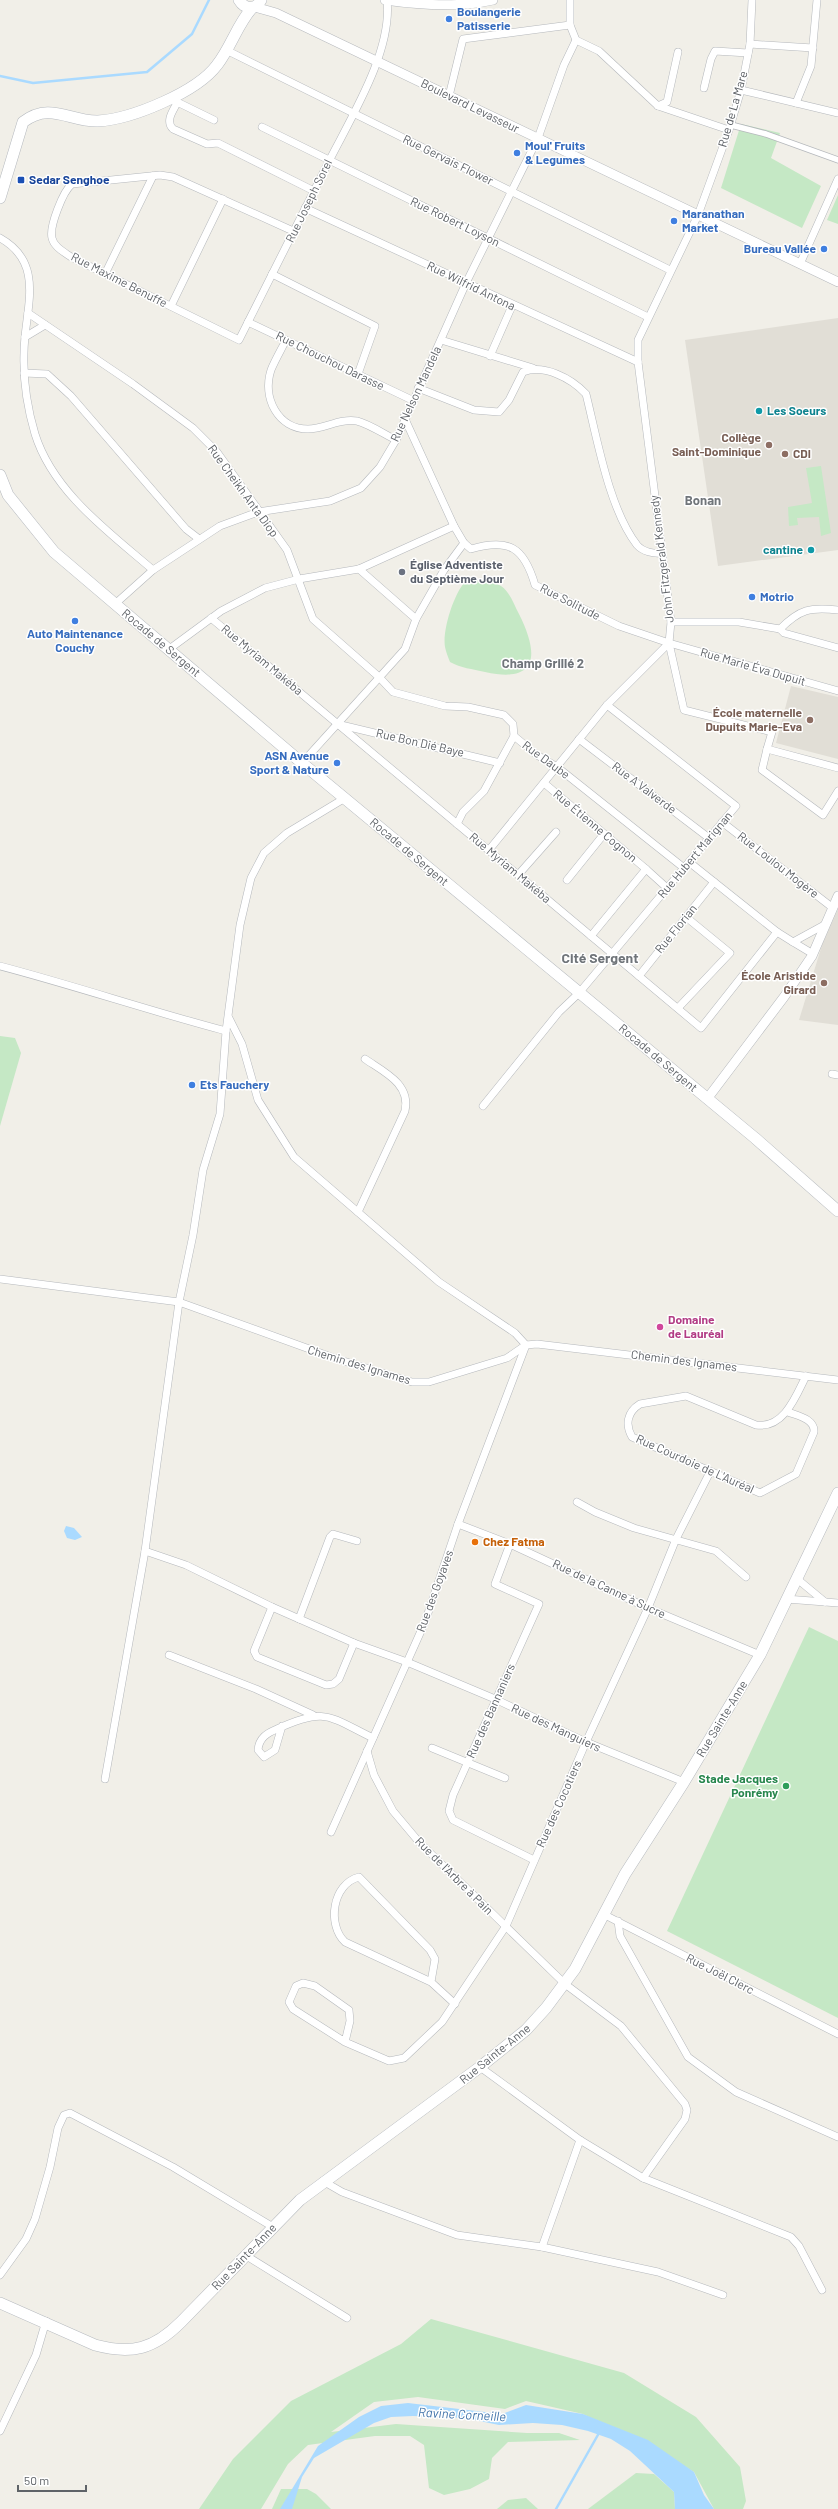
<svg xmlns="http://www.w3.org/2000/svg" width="838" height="2509" font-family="Barlow,sans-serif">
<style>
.education{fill:#e1ded6}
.green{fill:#c5e8c5}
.water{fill:#aadaff}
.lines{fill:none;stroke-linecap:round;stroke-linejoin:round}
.stream{stroke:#aadaff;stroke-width:2.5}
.pedestrian-casing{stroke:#b5b8bc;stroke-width:7}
.minor-casing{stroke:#b5b8bc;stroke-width:8}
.tertiary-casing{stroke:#b5b8bc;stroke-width:10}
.secondary-casing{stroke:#b6babf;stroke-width:12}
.pedestrian{stroke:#fff;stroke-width:5.5}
.minor{stroke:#fff;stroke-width:7}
.tertiary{stroke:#fff;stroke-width:9}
.secondary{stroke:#fff;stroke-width:11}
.shop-dot{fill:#3f7fe0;stroke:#fff;stroke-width:1.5}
.transit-dot{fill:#1a4fb4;stroke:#fff;stroke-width:1.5}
.culture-dot{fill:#0f9aa8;stroke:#fff;stroke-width:1.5}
.education-dot{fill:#8d6e63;stroke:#fff;stroke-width:1.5}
.worship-dot{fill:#6b7280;stroke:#fff;stroke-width:1.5}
.hotel-dot{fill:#d1479c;stroke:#fff;stroke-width:1.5}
.food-dot{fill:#e8710a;stroke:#fff;stroke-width:1.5}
.leisure-dot{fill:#2e9e5b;stroke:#fff;stroke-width:1.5}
.labels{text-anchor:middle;stroke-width:3;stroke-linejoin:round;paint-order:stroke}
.shop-label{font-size:12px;font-weight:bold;fill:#366cbe;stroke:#fff;text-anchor:start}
.street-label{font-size:12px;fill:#5f6368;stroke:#fff}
.transit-label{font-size:12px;font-weight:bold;fill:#164399;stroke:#fff;text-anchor:start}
.culture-label{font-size:12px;font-weight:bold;fill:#0d838f;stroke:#fff;text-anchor:start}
.education-label{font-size:12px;font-weight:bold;fill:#785e54;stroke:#fff;text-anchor:end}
.worship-label{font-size:12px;font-weight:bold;fill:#5b616d;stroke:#fff;text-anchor:start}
.hotel-label{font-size:12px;font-weight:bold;fill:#b23c85;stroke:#fff;text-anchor:start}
.food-label{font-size:12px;font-weight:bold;fill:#c56008;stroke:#fff;text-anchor:start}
.leisure-label{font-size:12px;font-weight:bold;fill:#27864d;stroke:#fff;text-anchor:end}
.neighbourhood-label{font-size:13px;font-weight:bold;fill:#70757a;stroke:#fff}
.water-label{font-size:13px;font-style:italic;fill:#4174aa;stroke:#fff}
.quarter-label{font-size:14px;font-weight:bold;fill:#70757a;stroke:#fff}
</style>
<rect width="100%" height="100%" fill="#f1efe8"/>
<g class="education">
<polygon points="838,318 838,550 718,566 685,340"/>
<polygon points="791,686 838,697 838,759 776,743"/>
<polygon points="838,909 838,1025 799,1020 822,945"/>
</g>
<g class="green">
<polygon points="741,124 780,133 771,158 821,186 802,228 721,188"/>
<polygon points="838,195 838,224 827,220"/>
<polygon points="821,466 831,533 821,536 819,517 797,518 798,525 789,526 788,507 812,503 806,468"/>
<path d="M468,579c10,2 24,1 33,7 9,6 13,19 18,28 20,40 20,70 -34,58 -13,-3 -24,-4 -35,-10 -2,-5 -4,-10 -5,-15 -3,-17 10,-58 23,-68z"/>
<polygon points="0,1036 15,1038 21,1053 0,1126"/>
<polygon points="809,1627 838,1641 838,2018 667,1931"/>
<polygon points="431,2319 624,2373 696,2417 740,2467 746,2501 743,2509 714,2509 694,2472 679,2463 583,2414 526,2401 505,2409 418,2397 374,2402 331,2432 396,2424 527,2433 559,2433 580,2440 508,2442 492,2458 489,2479 470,2489 444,2495 429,2488 424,2445 410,2436 375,2436 308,2445 288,2464 261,2509 199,2509 233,2459 291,2401 401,2344"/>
<polygon points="636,2473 654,2474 674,2492 675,2509 588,2509"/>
<polygon points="281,2489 307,2489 316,2494 331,2509 272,2509"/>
<polygon points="526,2498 538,2509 497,2509 508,2500"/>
</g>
<g class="water">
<polygon points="66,1526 74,1528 82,1537 75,1540 67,1538 64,1531"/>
<polygon points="408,2403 502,2414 526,2405 583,2414 648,2440 694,2472 704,2495 714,2509 675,2509 674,2492 630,2451 611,2439 588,2431 562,2425 533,2423 499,2425 465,2418 413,2416 391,2417 374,2423 314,2458 302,2477 292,2509 280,2509 318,2446 359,2417 381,2406"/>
</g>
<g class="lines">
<g class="stream">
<polyline points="0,76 33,83 147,72 192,34 209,0"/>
<polyline points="556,2509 599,2433"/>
</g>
<g class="pedestrian-casing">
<polyline id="pedestrian" points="731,125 766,134 838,160"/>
</g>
<g class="minor-casing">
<g id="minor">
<polyline points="570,0 570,25 576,40 599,51 658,106 667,102 678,52"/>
<polyline points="750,44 813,48"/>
<polyline points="226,50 670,270"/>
<polyline points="704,88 711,59 715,51 748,53"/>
<polyline points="741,90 838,113"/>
<polyline points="449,96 463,39 570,25"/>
<polyline points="173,100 214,120"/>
<path d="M177,103c-4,8 -12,18 -4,26l34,15 11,-1 96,48"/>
<polyline points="796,103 811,66 817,0"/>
<polyline points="658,106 729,130"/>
<polyline points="262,127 648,317"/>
<polyline points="305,208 638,362"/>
<path d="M293,231l-120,-54 -13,-2 -88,9c-9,7 -23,43 -20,54 2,9 12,14 19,19l168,83c29,-57 57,-114 86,-171 23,-47 68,-116 62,-169"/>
<path d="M0,238c47,26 24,73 24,115 -1,28 3,54 11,81 18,58 74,98 118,136"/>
<polyline points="800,264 838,179"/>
<polyline points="105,274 153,176"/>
<polyline points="272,274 375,326 358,374"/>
<polyline points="171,306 223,199"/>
<polyline points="28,313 133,384 193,428 217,452 287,550 313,619 379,677 393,692 445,706 468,707 504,715 513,724 514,736 537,755 557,767 684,868"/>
<polyline points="248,322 412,400"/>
<polyline points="25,337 45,325"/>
<path d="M286,340c-5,10 -11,20 -15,30 -9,28 7,59 37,59 16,0 32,-11 49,-8 12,3 27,13 39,19"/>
<polyline points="441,340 533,368"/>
<polyline points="490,356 512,306"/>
<polyline points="24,373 47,374 71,396 186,529 199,539"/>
<path d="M418,388l56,22 25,2 10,-12 14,-28c21,-8 48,6 63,22 11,44 23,115 51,151 6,7 17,9 25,8"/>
<path d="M404,417l50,109 10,17 7,6c38,-11 53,-2 64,36l84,41 50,17 169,48"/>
<polyline points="115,604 153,570 220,526 258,512 330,501 361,488 380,467 396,440 466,283 538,138 564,65 576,40"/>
<polyline points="211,618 701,1028 777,932 793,942 826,924"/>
<polyline points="416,619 444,570 464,543"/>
<polyline points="671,622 739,622 780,629 784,633 838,648"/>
<path d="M780,629c20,-20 30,-22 58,-19"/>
<polyline points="669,643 684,710 772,732 767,749 838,768"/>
<polyline points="168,650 221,611 265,588 299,579 359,569 454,526"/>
<polyline points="341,725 500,763"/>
<polyline points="579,739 709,838"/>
<polyline points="767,749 762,770 823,815 838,791"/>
<polyline points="302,763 405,649 416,619 359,569"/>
<polyline points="544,783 646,869 591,936"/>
<polyline points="722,822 833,908"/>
<polyline points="457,824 463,812 484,791 514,736"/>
<polyline points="489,850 607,705 669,643 671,622 638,362 638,340 698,215 729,130 741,90 750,44 752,0"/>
<polyline points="689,862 777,932"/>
<polyline points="646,869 667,888"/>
<polyline points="518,875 556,832"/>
<polyline points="567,880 604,834"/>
<polyline points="793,942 813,954"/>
<path d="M0,966c76,20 150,45 226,65"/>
<polyline points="639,976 714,882"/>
<polyline points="678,1008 730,953 686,917"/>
<polyline points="229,1018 242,1044 258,1100 294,1157 439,1282 515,1333 526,1345 458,1524 425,1622 331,1832"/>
<polyline points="832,1074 838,1075"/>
<polyline points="483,1106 559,1012 579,993 736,806 607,705"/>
<path d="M358,1212l47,-101c6,-27 -21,-39 -40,-52"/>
<polyline points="0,1279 179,1302 337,1359 412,1382 429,1382 507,1358 526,1345 537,1344 838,1380"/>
<path d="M788,1412c10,4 27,7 26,20l-18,42 -36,19 -128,-56c-7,-12 -5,-25 8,-33l46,-8 70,29c28,4 40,-29 50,-49"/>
<polyline points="577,1502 595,1512 634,1528 716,1551 746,1577"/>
<polyline points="458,1524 510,1544 648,1608 760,1655"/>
<polyline points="510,1544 495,1584 539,1604 453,1795 449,1811 453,1820 534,1860"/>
<polyline points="145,1551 186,1565 272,1607 354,1643 407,1662 495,1699 586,1742 684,1782"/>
<polyline points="796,1578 825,1602"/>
<polyline points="786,1599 838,1603"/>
<polyline points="272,1607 254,1651 257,1657 326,1685 333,1684 339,1679 354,1643"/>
<polyline points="299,1619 330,1537 333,1534 357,1541"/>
<polyline points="169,1655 256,1689 313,1715"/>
<path d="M282,1726l-7,24 -11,7 -6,-7c1,-12 9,-17 19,-21 49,-22 51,-13 96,9"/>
<polyline points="432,1748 505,1778"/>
<polyline points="367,1751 374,1775 393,1811 419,1842 565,1984 621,2026 685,2104 687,2110 685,2119 643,2178"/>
<polyline points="105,1779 145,1551 179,1302 193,1235 203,1170 220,1114 226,1031 240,925 251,878 264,853 287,833 345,798"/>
<polyline points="603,1914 838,2034"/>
<polyline points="618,1921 620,1936 688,2057 736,2092 838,2137"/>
<path d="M431,1982l4,-23 -5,-9 -71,-73c-27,7 -32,48 -14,65l86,40 24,22"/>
<polyline points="345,2042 350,2021 349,2010 315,1986 303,1983 296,1986 289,2002 293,2009 345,2042 389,2061 404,2058 442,2022 506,1926 586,1742 648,1608 676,1539 710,1472"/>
<polyline points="480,2067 580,2140 643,2178 791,2237 799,2246 822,2290"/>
<polyline points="323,2181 342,2192 457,2235 542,2247 658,2272 723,2295"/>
<polyline points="542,2247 580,2140"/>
<polyline points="245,2255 347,2318"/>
<polyline points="0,2275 26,2239 35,2219 50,2167 58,2128 64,2115 70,2113 173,2167 273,2227"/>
<polyline points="0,2431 36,2355 46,2321"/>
</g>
</g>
<g class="tertiary-casing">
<g id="tertiary">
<path d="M385,0c35,5 73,8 108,0"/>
<polyline points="255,7 276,13 838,282"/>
<polyline points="707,1099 784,997 812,956 838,896"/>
</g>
</g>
<g class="secondary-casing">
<g id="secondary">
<path d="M239,0c6,10 17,10 22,0"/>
<path d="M0,198l23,-76c27,-21 47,0 75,-1 34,-2 99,-29 119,-56 14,-18 20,-40 35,-57"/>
<polyline points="0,475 8,495 54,552 302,763 755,1138 838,1211"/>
<path d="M0,2303l95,42c37,10 59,4 86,-23l119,-122 180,-133 46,-37 20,-22 29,-39 50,-95 59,-92 76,-127 78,-162"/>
</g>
</g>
<use href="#pedestrian" class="pedestrian"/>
<use href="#minor" class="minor"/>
<use href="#tertiary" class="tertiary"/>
<use href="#secondary" class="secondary"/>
</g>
<g class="shop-dot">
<circle cx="449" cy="19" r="4"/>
<circle cx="517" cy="153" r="4"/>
<circle cx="674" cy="221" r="4"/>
<circle cx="824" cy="249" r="4"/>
<circle cx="752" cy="597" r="4"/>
<circle cx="75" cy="621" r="4"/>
<circle cx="337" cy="763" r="4"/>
<circle cx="192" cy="1085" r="4"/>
</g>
<rect class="transit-dot" x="17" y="176" width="8" height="8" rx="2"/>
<g class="culture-dot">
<circle cx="759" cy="411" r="4"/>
<circle cx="811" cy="550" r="4"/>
</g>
<g class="education-dot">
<circle cx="769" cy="445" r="4"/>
<circle cx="785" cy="454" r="4"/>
<circle cx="810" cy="720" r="4"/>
<circle cx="824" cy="983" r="4"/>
</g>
<circle class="worship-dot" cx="402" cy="572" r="4"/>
<circle class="hotel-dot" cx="660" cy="1327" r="4"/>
<circle class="food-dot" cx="475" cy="1542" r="4"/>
<circle class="leisure-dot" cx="786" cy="1786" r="4"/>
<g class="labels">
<g class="shop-label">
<text x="457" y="16">Boulangerie<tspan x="457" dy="14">Patisserie</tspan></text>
<text x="525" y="150">Moul' Fruits<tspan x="525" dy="14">&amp; Legumes</tspan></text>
<text x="682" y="218">Maranathan<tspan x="682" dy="14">Market</tspan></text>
<text x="816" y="253" text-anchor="end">Bureau Vallée</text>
<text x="760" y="601">Motrio</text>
<text x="75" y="638" text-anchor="middle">Auto Maintenance<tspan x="75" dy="14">Couchy</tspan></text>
<text x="329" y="760" text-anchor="end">ASN Avenue<tspan x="329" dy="14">Sport &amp; Nature</tspan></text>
<text x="200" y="1089">Ets Fauchery</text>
</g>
<g class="street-label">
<text transform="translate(470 106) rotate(26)" y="4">Boulevard Levasseur</text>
<text transform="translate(733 109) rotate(-74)" y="4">Rue de La Mare</text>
<text transform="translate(448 160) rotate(26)" y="4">Rue Gervais Flower</text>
<text transform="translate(309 201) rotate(-64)" y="4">Rue Joseph Sorel</text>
<text transform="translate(455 222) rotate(26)" y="4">Rue Robert Loyson</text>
<text transform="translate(119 280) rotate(27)" y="4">Rue Maxime Benuffe</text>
<text transform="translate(471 286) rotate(26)" y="4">Rue Wilfrid Antona</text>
<text transform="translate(330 361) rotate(26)" y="4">Rue Chouchou Darasse</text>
<text transform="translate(416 394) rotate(-65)" y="4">Rue Nelson Mandela</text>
<text transform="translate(243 491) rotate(54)" y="4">Rue Cheikh Anta Diop</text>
<text transform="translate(662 559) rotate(-97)" y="4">John Fitzgerald Kennedy</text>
<text transform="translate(570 602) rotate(27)" y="4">Rue Solitude</text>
<text transform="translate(161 643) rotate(40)" y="4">Rocade de Sergent</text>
<text transform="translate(262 660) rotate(40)" y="4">Rue Myriam Makéba</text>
<text transform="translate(753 667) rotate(16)" y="4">Rue Marie Éva Dupuit</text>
<text transform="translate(420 743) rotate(13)" y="4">Rue Bon Dié Baye</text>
<text transform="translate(546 760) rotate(36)" y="4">Rue Daube</text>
<text transform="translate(644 788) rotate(37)" y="4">Rue A Valverde</text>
<text transform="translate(595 826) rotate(40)" y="4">Rue Étienne Cognon</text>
<text transform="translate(409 852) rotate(40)" y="4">Rocade de Sergent</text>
<text transform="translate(695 855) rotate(-50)" y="4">Rue Hubert Marignan</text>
<text transform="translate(778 865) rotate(38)" y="4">Rue Loulou Mogère</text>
<text transform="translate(510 868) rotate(40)" y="4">Rue Myriam Makéba</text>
<text transform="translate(676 929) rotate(-51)" y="4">Rue Florian</text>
<text transform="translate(658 1058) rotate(40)" y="4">Rocade de Sergent</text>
<text transform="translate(684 1361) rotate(7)" y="4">Chemin des Ignames</text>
<text transform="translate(359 1365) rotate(17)" y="4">Chemin des Ignames</text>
<text transform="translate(695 1464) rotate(24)" y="4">Rue Courdoie de L'Auréal</text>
<text transform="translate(609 1589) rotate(25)" y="4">Rue de la Canne à Sucre</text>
<text transform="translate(435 1591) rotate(-70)" y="4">Rue des Goyaves</text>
<text transform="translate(491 1711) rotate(-66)" y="4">Rue des Bannaniers</text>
<text transform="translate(722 1719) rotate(-59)" y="4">Rue Sainte-Anne</text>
<text transform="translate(556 1728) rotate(25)" y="4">Rue des Manguiers</text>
<text transform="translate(559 1804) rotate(-66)" y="4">Rue des Cocotiers</text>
<text transform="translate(454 1876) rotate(45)" y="4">Rue de l'Arbre à Pain</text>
<text transform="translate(720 1974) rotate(27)" y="4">Rue Joël Clerc</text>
<text transform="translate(495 2054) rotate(-39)" y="4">Rue Sainte-Anne</text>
<text transform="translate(244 2257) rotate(-46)" y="4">Rue Sainte-Anne</text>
</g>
<g class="transit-label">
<text x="29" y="184">Sedar Senghoe</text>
</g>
<g class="culture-label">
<text x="767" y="415">Les Soeurs</text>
<text x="803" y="554" text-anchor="end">cantine</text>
</g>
<g class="education-label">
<text x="761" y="442">Collège<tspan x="761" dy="14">Saint-Dominique</tspan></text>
<text x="793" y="458" text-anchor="start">CDI</text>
<text x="802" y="717">École maternelle<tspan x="802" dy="14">Dupuits Marie-Eva</tspan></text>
<text x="816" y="980">École Aristide<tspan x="816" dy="14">Girard</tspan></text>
</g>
<g class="worship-label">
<text x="410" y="569">Église Adventiste<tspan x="410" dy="14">du Septième Jour</tspan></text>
</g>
<g class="hotel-label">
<text x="668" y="1324">Domaine<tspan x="668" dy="14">de Lauréal</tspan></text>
</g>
<g class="food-label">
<text x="483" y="1546">Chez Fatma</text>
</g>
<g class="leisure-label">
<text x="778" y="1783">Stade Jacques<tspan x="778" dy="14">Ponrémy</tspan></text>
</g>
<g class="neighbourhood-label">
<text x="703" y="505">Bonan</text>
<text x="543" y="668">Champ Grillé 2</text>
</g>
<g class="water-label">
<text transform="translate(462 2414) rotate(3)" y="5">Ravine Corneille</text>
</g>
<g class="quarter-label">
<text x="600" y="963">Cité Sergent</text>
</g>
</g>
<path d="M18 2485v6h68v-6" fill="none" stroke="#5f6368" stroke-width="2"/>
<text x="24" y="2485" font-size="12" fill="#5f6368" stroke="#ffffff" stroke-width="3" paint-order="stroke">50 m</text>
</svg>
